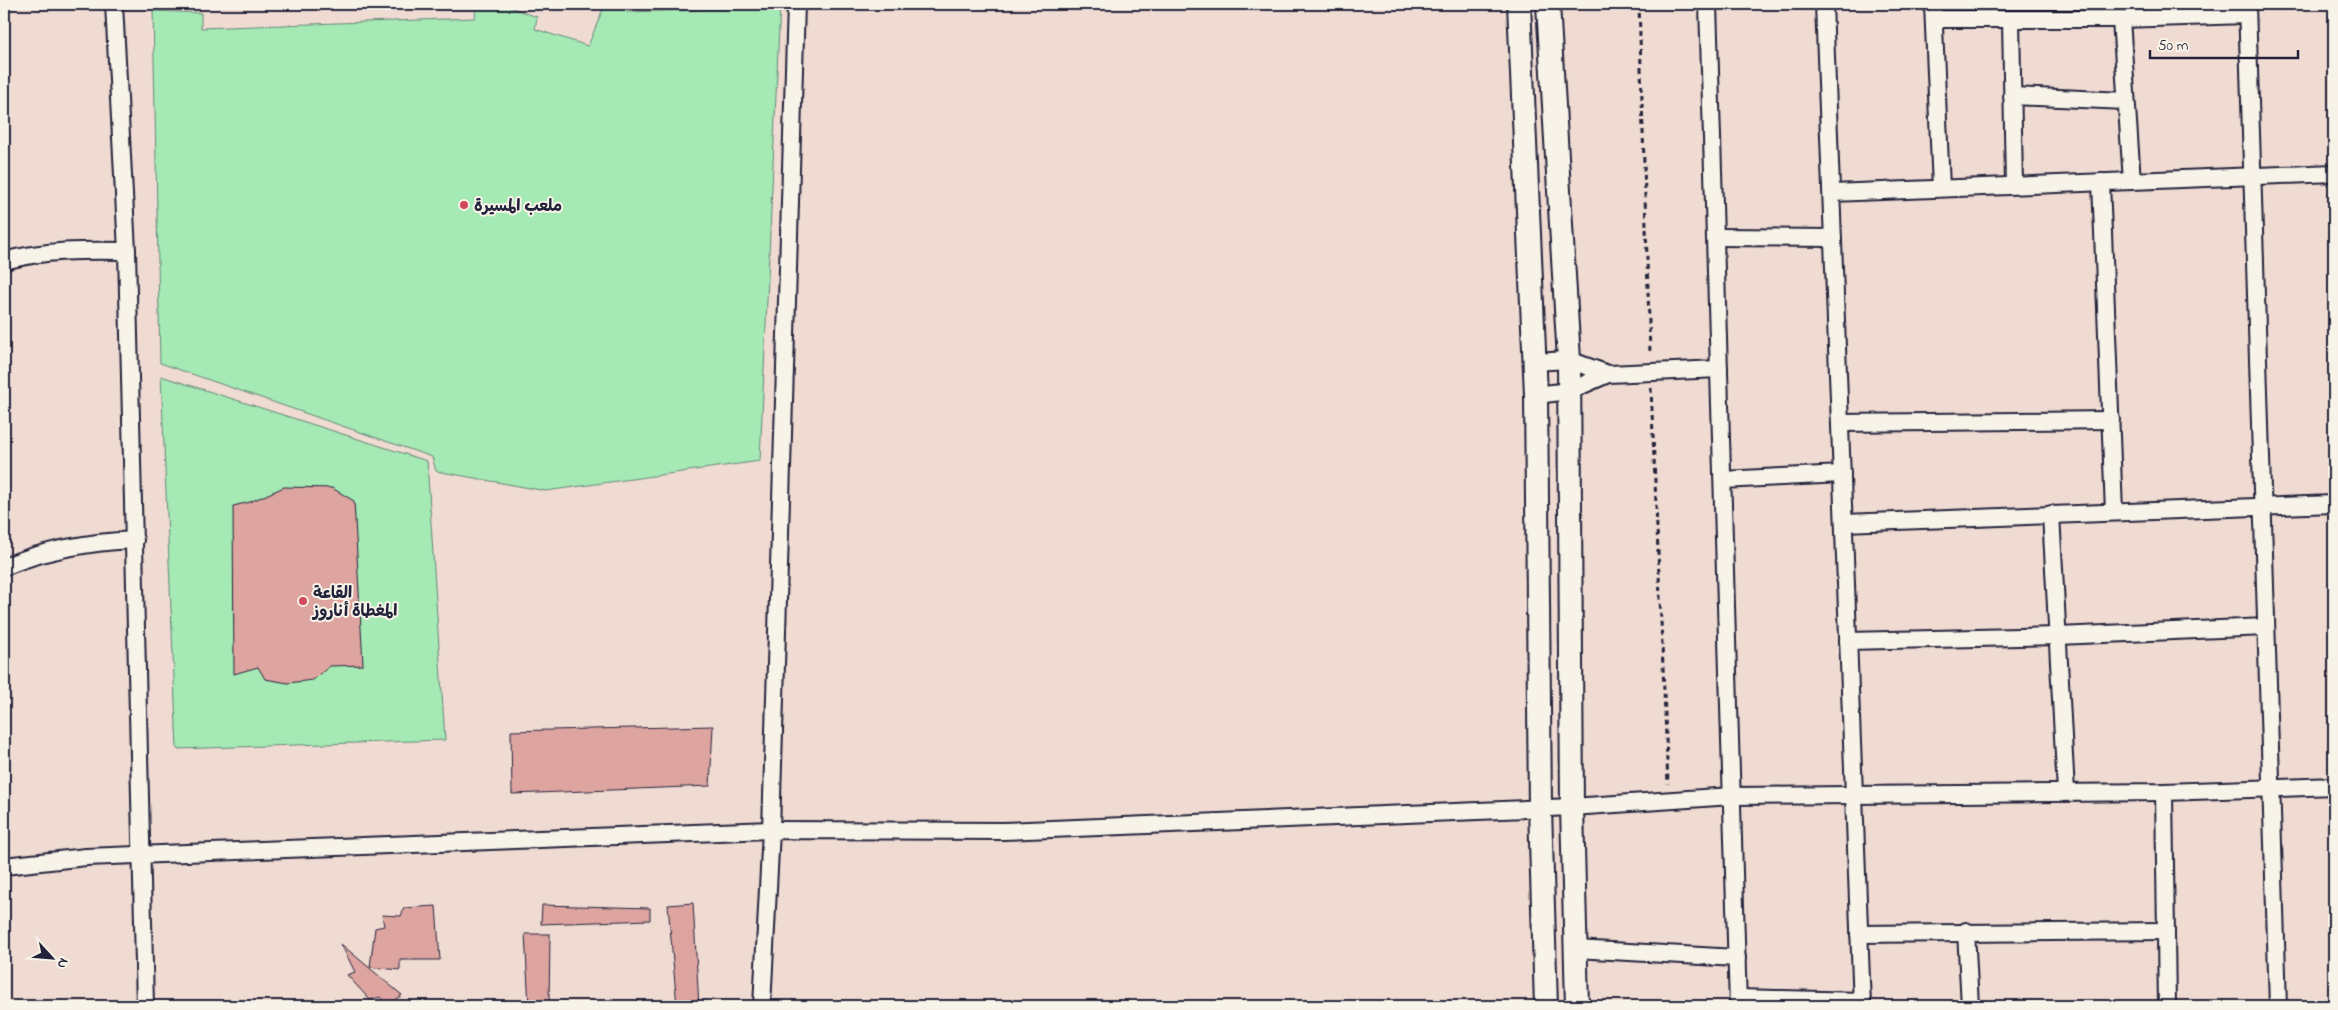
<svg xmlns="http://www.w3.org/2000/svg" width="2338" height="1010" font-family="'Indie Flower','Playpen Sans Arabic',sans-serif">
<style>
.green{fill:#a5e9b4;stroke:#648678}
.building{fill:#dea4a0;stroke:#22223b}
.lines{fill:none;stroke-linecap:round;stroke-linejoin:round}
.street-casing{stroke:#22223b;stroke-width:20}
.secondary-casing{stroke:#22223b;stroke-width:26}
.path{stroke:#22223b;stroke-width:3;stroke-dasharray:5 4;stroke-linecap:butt}
.street{stroke:#f7f3e8;stroke-width:16}
.secondary{stroke:#f7f3e8;stroke-width:22}
.poi-dot{fill:#d1495b;stroke:#f7f3e8;stroke-width:2}
.labels{text-anchor:middle;stroke-width:4;stroke-linejoin:round;paint-order:stroke}
.poi-label{font-size:16px;font-weight:bold;fill:#22223b;stroke:#f7f3e8;text-anchor:start}
</style>
<rect width="100%" height="100%" fill="#f0dbd2"/>
<filter id="ink" filterUnits="userSpaceOnUse"><feTurbulence type="fractalNoise" baseFrequency=".02" numOctaves="2"/><feDisplacementMap in="SourceGraphic" scale="10" xChannelSelector="R" yChannelSelector="G"/><feConvolveMatrix kernelMatrix="1 2 1 2 8 2 1 2 1" color-interpolation-filters="sRGB"/></filter>
<g filter="url(#ink)">
<g class="green">
<polygon points="476,4 508,4 509,7 537,17 535,29 588,46 605,4 628,4 627,12 757,8 758,4 780,4 760,461 546,491 436,471 432,457 160,363 153,11 201,13 201,28 475,18"/>
<polygon points="161,376 427,461 445,740 177,749"/>
</g>
<g class="building">
<polygon points="284,487 332,488 354,501 363,665 330,666 313,680 288,683 265,679 258,667 234,674 233,506 250,502"/>
<polygon points="713,726 710,786 512,794 511,731"/>
<polygon points="693,903 699,1006 677,1006 668,905"/>
<polygon points="542,905 650,908 650,920 541,924"/>
<polygon points="436,906 440,960 400,960 400,970 370,967 375,928 384,926 382,915 401,916 404,908"/>
<polygon points="525,934 550,934 549,1006 529,1006"/>
<polygon points="341,944 397,991 402,995 387,1006 380,997 370,1000 347,975 355,972"/>
</g>
<g class="lines">
<g class="street-casing">
<g id="street">
<polyline points="114,4 127,251 145,1006"/>
<polyline points="1708,4 1738,1006"/>
<polyline points="1824,4 1862,1006"/>
<polyline points="1933,4 1941,188"/>
<polyline points="2247,4 2278,1006"/>
<polyline points="1934,19 2121,19 2247,15"/>
<polyline points="2011,19 2014,185"/>
<polyline points="2121,19 2132,181"/>
<polyline points="2012,96 2126,101"/>
<polyline points="2101,182 2114,512"/>
<polyline points="1832,193 2334,173"/>
<polyline points="1715,237 1833,238"/>
<path d="M4,261c40,-11 81,-11 123,-10"/>
<polyline points="1533,362 1569,360 1608,374"/>
<polyline points="1536,395 1569,391 1608,374 1719,369"/>
<polyline points="1840,423 2111,420"/>
<polyline points="1723,480 1842,474"/>
<polyline points="2051,514 2066,792"/>
<polyline points="1844,523 2334,504"/>
<path d="M4,567c42,-18 85,-25 131,-27"/>
<polyline points="1848,641 2058,636 2266,627"/>
<polyline points="2164,792 2167,1006"/>
<polyline points="4,866 86,857 771,830 1004,831 1572,807 1732,796 2164,792 2334,786"/>
<polyline points="1966,931 1970,1006"/>
<polyline points="1859,934 2166,931"/>
<polyline points="1575,949 1737,958"/>
<polyline points="1738,998 1862,1001"/>
<polyline points="762,1006 771,830 796,4"/>
</g>
</g>
<g class="secondary-casing">
<g id="secondary">
<polyline points="1519,4 1536,395 1540,808 1546,1006"/>
<polyline points="1548,4 1569,360 1572,807 1577,1006"/>
</g>
</g>
<g class="path">
<polyline points="1639,4 1650,354"/>
<polyline points="1651,388 1668,784"/>
</g>
<use href="#street" class="street"/>
<use href="#secondary" class="secondary"/>
</g>
</g>
<g class="poi-dot">
<circle cx="464" cy="205" r="5"/>
<circle cx="303" cy="601" r="5"/>
</g>
<g class="labels">
<g class="poi-label">
<text x="474" y="211">ملعب المسيرة</text>
<text x="313" y="598">القاعة<tspan x="313" dy="18">المغطاة أناروز</tspan></text>
</g>
</g>
<rect width="2338" height="1010" fill="none" stroke="#f7f3e8" stroke-width="20"/>
<rect x="10" y="10" width="2318" height="990" fill="none" stroke="#22223b" stroke-width="2" filter="url(#ink)"/>
<g transform="translate(52 958) rotate(116)" stroke="#f7f3e8" stroke-width="4" paint-order="stroke">
<path d="M0-4L9 19L0 12L-9 19Z" fill="#22223b"/>
<text y="-8" font-size="14" font-weight="bold" text-anchor="middle" fill="#22223b">N</text>
</g>
<path d="M2150 50v8h148v-8" fill="none" stroke="#22223b" stroke-width="2.5"/>
<text x="2158" y="50" font-size="15" fill="#22223b" stroke="#f7f3e8" stroke-width="4" paint-order="stroke">50 m</text>
</svg>
